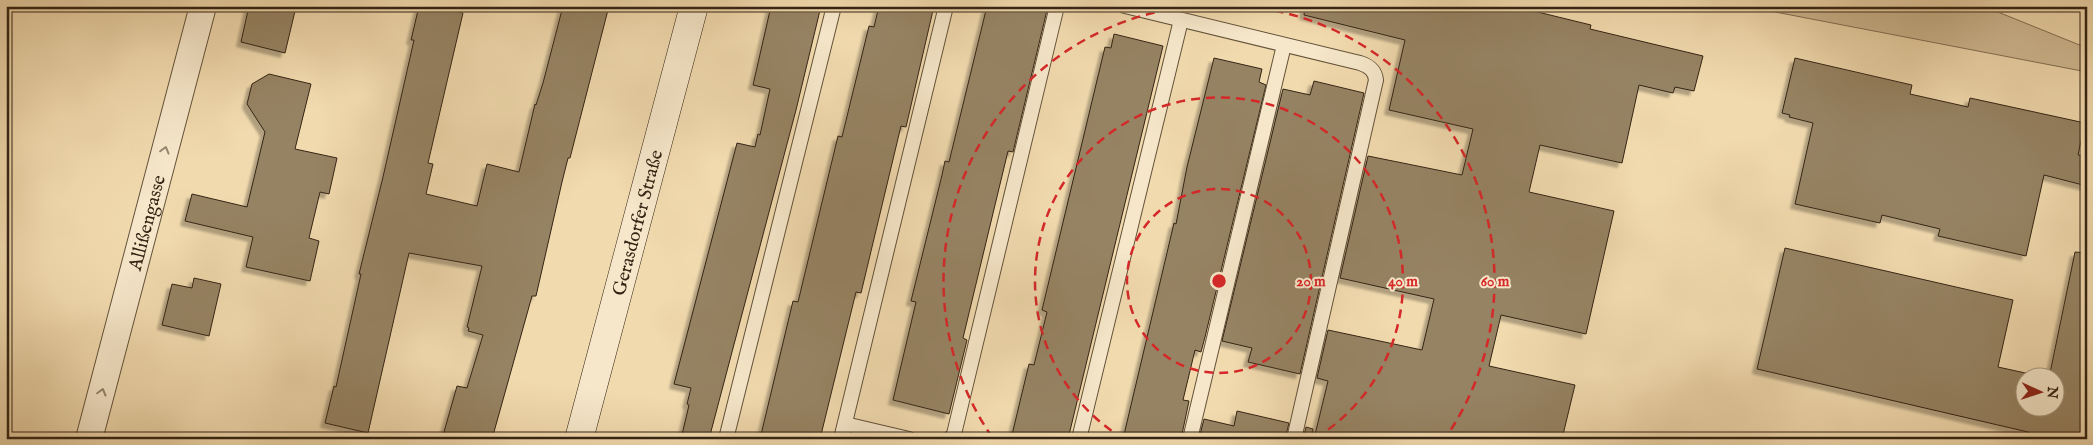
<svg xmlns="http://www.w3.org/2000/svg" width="2093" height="445" font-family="'IM FELL English',serif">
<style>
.green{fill:#d1bb94;stroke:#827054}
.building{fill:#968364;stroke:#342414;filter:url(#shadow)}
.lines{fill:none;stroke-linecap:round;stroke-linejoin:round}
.service-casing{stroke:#63523a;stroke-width:16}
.minor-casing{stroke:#63523a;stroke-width:28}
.secondary-casing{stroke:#342414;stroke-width:29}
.service{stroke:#f6e7ca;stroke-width:14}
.minor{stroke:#f6e7ca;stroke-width:26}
.secondary{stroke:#f6e7ca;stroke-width:28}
.oneway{stroke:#95866f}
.ring{fill:none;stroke:#d62828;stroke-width:2.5;stroke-dasharray:9 6}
.labels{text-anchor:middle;stroke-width:4;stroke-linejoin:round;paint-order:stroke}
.street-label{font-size:19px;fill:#342414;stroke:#f6e7ca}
.centre{fill:#d62828;stroke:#f6e7ca;stroke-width:2.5}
.ring-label{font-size:15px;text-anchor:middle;font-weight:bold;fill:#d62828;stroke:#f6e7ca;stroke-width:4;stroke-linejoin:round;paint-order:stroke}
</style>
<defs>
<filter id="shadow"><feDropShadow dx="-4.5" dy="4.5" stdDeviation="1" flood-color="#0004"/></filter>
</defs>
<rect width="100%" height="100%" fill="#f1daae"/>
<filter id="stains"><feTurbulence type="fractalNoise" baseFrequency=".004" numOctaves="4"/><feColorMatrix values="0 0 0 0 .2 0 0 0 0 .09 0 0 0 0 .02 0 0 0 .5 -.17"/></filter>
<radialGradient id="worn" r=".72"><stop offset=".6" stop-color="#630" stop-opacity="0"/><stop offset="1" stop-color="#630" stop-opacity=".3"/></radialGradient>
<polygon class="green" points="1744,6 1983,6 2087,48 2087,72"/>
<g class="building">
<polygon points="249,6 275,6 295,11 285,53 241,42"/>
<polygon points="419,6 432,6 463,13 428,163 433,164 426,194 477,206 487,164 519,172 535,104 536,105 543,83 563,6 609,6 570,158 568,158 562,182 536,296 532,296 492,439 442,439 457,386 467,388 483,335 468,331 469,328 467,327 482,266 409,253 368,433 325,423 334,386 336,387 361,274 359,274 383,177 414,40 411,40"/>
<polygon points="771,6 821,6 796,110 709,439 681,439 689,405 687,404 691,388 674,384 737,143 755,147 758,134 760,135 770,89 753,85"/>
<polygon points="879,6 934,6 906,127 901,126 861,293 856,292 820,439 760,439 793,301 798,302 838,136 842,137 869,26 874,27"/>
<polygon points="987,6 1048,6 1013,152 1008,151 963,338 967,340 949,414 893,400 916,302 911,301 942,175 945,161 949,162"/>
<polygon points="1305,6 1513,6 1591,25 1590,29 1703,56 1694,91 1675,87 1673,93 1639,85 1622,163 1540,145 1529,192 1614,211 1586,334 1501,315 1489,366 1575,385 1562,439 1314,439 1328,381 1317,378 1328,330 1422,350 1434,299 1340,278 1368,156 1462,175 1473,129 1389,110 1405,40 1304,15"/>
<polygon points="1114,34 1163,46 1068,439 1011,439 1029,364 1034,365 1047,312 1042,310 1105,47 1111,48"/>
<polygon points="1214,58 1262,69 1259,82 1266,85 1205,337 1201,352 1195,350 1183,400 1189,401 1181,439 1123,439 1166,257 1174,223 1176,224 1187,167"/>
<polygon points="1795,58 1912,85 1910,94 1968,107 1970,98 2085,123 2078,155 2087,156 2087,186 2044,175 2026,256 1938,236 1940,229 1882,215 1880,223 1795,204 1813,123 1789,117 1790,115 1782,113"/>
<polygon points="269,74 311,84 295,149 337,158 329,194 320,192 309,238 319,241 310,281 246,267 253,237 185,221 192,194 247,207 265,132 247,104 252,84"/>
<polygon points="1314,81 1364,93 1300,374 1248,362 1252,348 1222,341 1283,89 1310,95"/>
<polygon points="1785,248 2013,300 1998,367 2048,378 2026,378 2026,408 2056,408 2056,378 2049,378 2075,252 2087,253 2087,439 2026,439 2028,432 1757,369"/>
<polygon points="194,278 221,284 209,336 162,325 172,284 192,288"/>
<polygon points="1237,411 1289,423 1285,439 1199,439 1204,419 1234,426"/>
<polygon points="1306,427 1313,429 1312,439 1303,439"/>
</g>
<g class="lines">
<g class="service-casing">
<g id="service">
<path d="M1125,6l235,57c9,3 15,7 16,17l-82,359"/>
<polyline points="845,424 909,439"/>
<polyline points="726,439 834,6"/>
<polyline points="841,439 946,6"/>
<polyline points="950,439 954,434 1057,6"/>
<polyline points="1079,439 1181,20"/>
<polyline points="1190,439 1284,45"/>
</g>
</g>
<g class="minor-casing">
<g id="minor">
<path id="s1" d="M89,439l114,-433"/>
</g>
</g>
<g class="secondary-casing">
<g id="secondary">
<path id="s2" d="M579,439l115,-433"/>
</g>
</g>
<use href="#service" class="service"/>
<use href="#minor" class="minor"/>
<use href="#secondary" class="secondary"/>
</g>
<defs><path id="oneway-chevron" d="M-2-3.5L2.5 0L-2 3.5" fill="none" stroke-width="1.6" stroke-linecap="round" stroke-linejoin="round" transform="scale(1.25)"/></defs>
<g class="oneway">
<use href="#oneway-chevron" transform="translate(165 150) rotate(-75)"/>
<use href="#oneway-chevron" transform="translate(102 392) rotate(-75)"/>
</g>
<g class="ring">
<circle cx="1219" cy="281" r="92"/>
<path d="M1124 439A184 184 0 1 1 1314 439"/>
<path d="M992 437A276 276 0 0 1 1193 6M1245 6A276 276 0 0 1 1446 437"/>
</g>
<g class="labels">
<g class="street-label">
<text dy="7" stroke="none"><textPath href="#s1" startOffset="224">Allißengasse</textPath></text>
<text dy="7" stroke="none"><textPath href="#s2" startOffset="224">Gerasdorfer Straße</textPath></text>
</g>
</g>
<circle cx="1219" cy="281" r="8" class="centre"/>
<g class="ring-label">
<text x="1311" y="286">20 m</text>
<text x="1403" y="286">40 m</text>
<text x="1495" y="286">60 m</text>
</g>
<rect width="2093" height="445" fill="none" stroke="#f1daae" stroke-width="25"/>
<rect x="8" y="8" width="2078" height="430" fill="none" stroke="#342414" stroke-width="2.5"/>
<rect x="12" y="12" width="2068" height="420" fill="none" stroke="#342414"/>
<g transform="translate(2040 392) rotate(93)"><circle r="24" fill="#f6e7ca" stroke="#a89981"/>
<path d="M0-4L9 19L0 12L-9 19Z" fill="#8f2418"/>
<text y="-8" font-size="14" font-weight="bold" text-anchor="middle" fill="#342414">N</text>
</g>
<rect width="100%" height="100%" filter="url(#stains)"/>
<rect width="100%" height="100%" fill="url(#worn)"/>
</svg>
